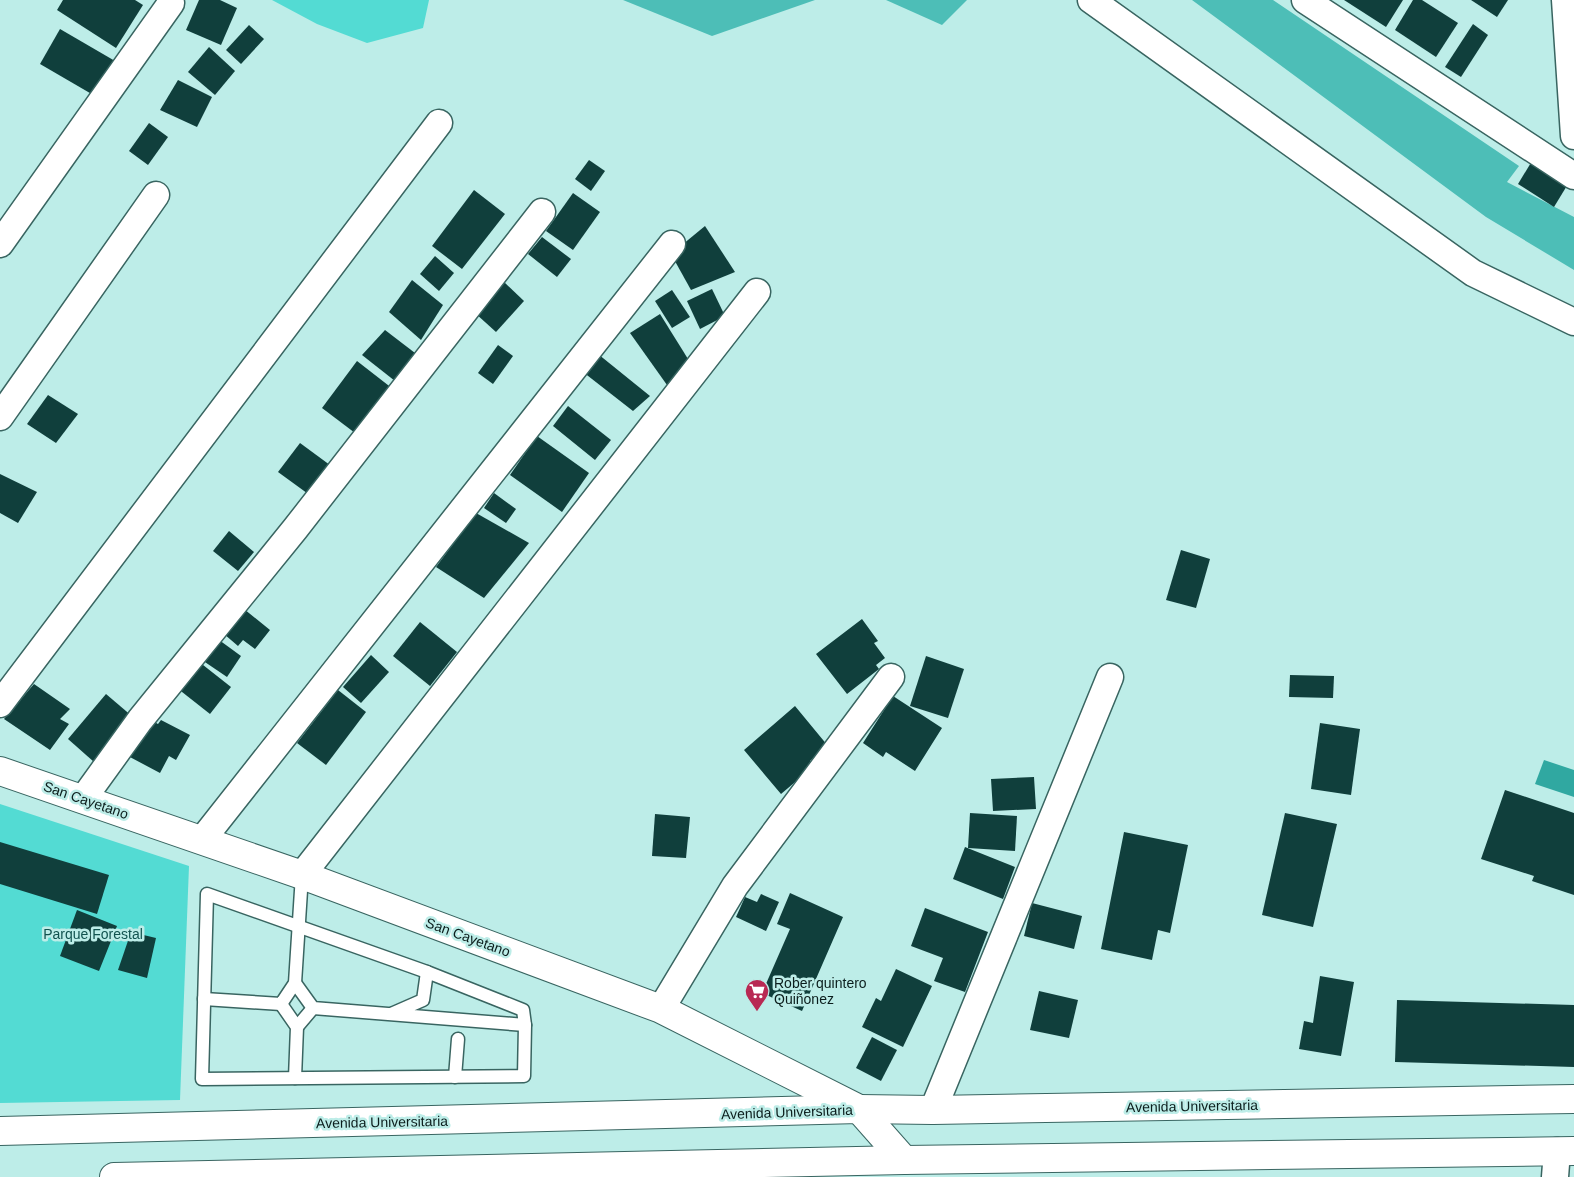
<svg xmlns="http://www.w3.org/2000/svg" width="1574" height="1177" font-family="Arial,sans-serif">
<style>
.green{fill:#53dbd3}
.forest{fill:#4dbeb7}
.water{fill:#30a8a1}
.building{fill:#103f3c}
.lines{fill:none;stroke-linecap:round;stroke-linejoin:round}
.service-casing{stroke:#396561;stroke-width:15}
.minor-casing{stroke:#396561;stroke-width:29}
.secondary-casing{stroke:#396561;stroke-width:30}
.primary-casing{stroke:#396561;stroke-width:30}
.service{stroke:#fff;stroke-width:12}
.minor{stroke:#fff;stroke-width:26}
.secondary{stroke:#fff;stroke-width:28}
.primary{stroke:#fff;stroke-width:28}
.labels{text-anchor:middle;stroke-width:5;stroke-linejoin:round;paint-order:stroke}
.street-label{font-size:14px;fill:#0b1d1c;stroke:#bdede8}
.park-label{font-size:14px;fill:#11534f;stroke:#bdede8}
.poi-label{font-size:14px;fill:#0b1d1c;stroke:#bdede8;text-anchor:start}
</style>
<rect width="100%" height="100%" fill="#bdede8"/>
<g class="green">
<polygon points="272,0 429,0 423,28 367,43 317,24"/>
<polygon points="0,804 189,866 180,1100 0,1103"/>
</g>
<g class="forest">
<polygon points="623,0 815,0 712,36"/>
<polygon points="886,0 967,0 942,25"/>
<polygon points="1192,0 1273,0 1519,166 1507,182 1574,217 1574,270 1486,217"/>
</g>
<polygon class="water" points="1544,760 1574,770 1574,797 1535,784"/>
<g class="building">
<polygon points="63,0 135,0 143,5 116,48 57,10"/>
<polygon points="199,0 220,0 237,8 221,45 186,30"/>
<polygon points="1344,0 1403,0 1386,27"/>
<polygon points="1413,0 1422,0 1458,23 1436,57 1395,30"/>
<polygon points="1471,0 1508,0 1497,17"/>
<polygon points="1473,24 1488,35 1461,77 1445,67"/>
<polygon points="249,25 264,39 241,64 226,50"/>
<polygon points="60,29 115,61 95,96 40,64"/>
<polygon points="209,47 235,71 215,95 188,72"/>
<polygon points="178,80 212,97 197,127 160,110"/>
<polygon points="149,123 168,137 148,165 129,151"/>
<polygon points="589,160 605,171 591,191 575,179"/>
<polygon points="1532,161 1568,184 1554,207 1518,184"/>
<polygon points="474,190 505,214 462,269 432,246"/>
<polygon points="573,193 600,212 573,250 546,231"/>
<polygon points="705,226 735,272 691,290 671,254"/>
<polygon points="542,237 571,259 557,277 528,254"/>
<polygon points="435,256 454,273 439,291 420,274"/>
<polygon points="412,280 443,305 421,340 389,312"/>
<polygon points="503,281 524,301 496,332 475,313"/>
<polygon points="712,289 725,316 700,329 687,301"/>
<polygon points="672,290 690,317 672,328 655,301"/>
<polygon points="660,314 693,367 667,385 630,333"/>
<polygon points="385,330 415,353 395,381 362,355"/>
<polygon points="498,345 513,356 493,384 478,373"/>
<polygon points="598,354 650,396 633,411 583,372"/>
<polygon points="357,361 393,389 359,436 322,408"/>
<polygon points="48,395 78,414 56,443 27,424"/>
<polygon points="568,406 611,440 595,460 553,426"/>
<polygon points="537,436 589,473 562,512 510,475"/>
<polygon points="300,443 334,468 311,496 278,472"/>
<polygon points="0,474 37,492 18,523 0,513"/>
<polygon points="494,493 516,509 506,523 484,508"/>
<polygon points="476,513 529,543 484,598 436,567"/>
<polygon points="229,531 254,552 238,571 213,551"/>
<polygon points="1181,550 1210,559 1196,608 1166,600"/>
<polygon points="244,609 270,630 255,649 243,640 238,646 224,634"/>
<polygon points="862,619 878,641 874,643 885,658 876,665 879,669 847,694 816,654"/>
<polygon points="420,622 457,652 430,686 393,656"/>
<polygon points="215,637 241,656 227,677 199,658"/>
<polygon points="371,655 389,672 361,703 343,687"/>
<polygon points="926,656 964,669 948,718 910,706"/>
<polygon points="198,661 231,687 210,714 177,688"/>
<polygon points="1290,675 1334,676 1333,698 1289,697"/>
<polygon points="34,684 70,709 60,719 69,724 50,750 4,719"/>
<polygon points="338,690 366,712 326,765 297,743"/>
<polygon points="106,694 133,717 94,762 68,739"/>
<polygon points="893,696 942,728 915,771 886,752 883,757 863,743"/>
<polygon points="795,706 828,746 810,761 814,766 781,794 744,750"/>
<polygon points="147,718 158,724 161,720 190,735 176,760 169,756 160,773 128,756"/>
<polygon points="1320,723 1360,729 1351,795 1311,789"/>
<polygon points="1034,777 1036,809 993,811 991,779"/>
<polygon points="1505,790 1574,813 1574,895 1532,881 1534,876 1481,859"/>
<polygon points="970,813 1017,816 1015,851 968,848"/>
<polygon points="1285,813 1337,824 1313,927 1262,915"/>
<polygon points="655,814 690,817 686,858 652,856"/>
<polygon points="1124,832 1188,845 1170,933 1158,930 1152,960 1101,949"/>
<polygon points="0,842 109,875 97,914 0,884"/>
<polygon points="965,847 1015,867 1003,899 953,879"/>
<polygon points="790,893 843,917 802,1011 762,993 790,929 777,924"/>
<polygon points="761,894 779,902 766,931 736,917 745,897 757,902"/>
<polygon points="1032,903 1082,916 1074,949 1024,936"/>
<polygon points="925,908 988,932 965,992 934,981 943,958 911,946"/>
<polygon points="77,910 117,926 99,971 60,956"/>
<polygon points="131,932 156,938 147,978 118,970"/>
<polygon points="896,969 932,986 903,1047 862,1027 876,998 881,1001"/>
<polygon points="1320,976 1354,982 1341,1056 1299,1049 1304,1021 1313,1023"/>
<polygon points="1039,991 1078,1000 1069,1038 1030,1030"/>
<polygon points="1397,1000 1574,1005 1574,1067 1395,1062"/>
<polygon points="872,1037 897,1050 881,1081 856,1068"/>
</g>
<g class="lines">
<g class="service-casing">
<g id="service">
<polyline points="427,972 207,894 202,1079 524,1076 525,1025"/>
<polyline points="295,983 313,1008 525,1025 523,1010 427,972 423,1000 391,1014"/>
<polyline points="204,999 281,1004 295,983 302,875"/>
<polyline points="281,1004 297,1027 295,1078"/>
<polyline points="297,1027 313,1008"/>
<polyline points="455,1077 458,1039"/>
</g>
</g>
<g class="minor-casing">
<g id="minor">
<polyline points="1091,0 1473,273 1574,322"/>
<polyline points="1305,0 1574,176"/>
<polyline points="1565,0 1574,136"/>
<polyline points="0,244 171,3"/>
<polyline points="0,417 156,195"/>
<polyline points="0,704 439,123"/>
<polyline points="83,799 140,720 295,529 542,212"/>
<polyline points="202,840 672,244"/>
<polyline points="302,875 757,292"/>
<polyline points="661,1009 735,886 891,677"/>
<polyline points="933,1110 1110,677"/>
<polyline points="1555,1177 1557,1151"/>
</g>
</g>
<g class="secondary-casing">
<polyline id="secondary" points="0,771 302,875 661,1009 859,1109 904,1160"/>
</g>
<g class="primary-casing">
<g id="primary">
<polyline points="0,1131 859,1109 933,1110 1574,1099"/>
<polyline points="114,1177 904,1160 1574,1151"/>
</g>
</g>
<use href="#service" class="service"/>
<use href="#minor" class="minor"/>
<use href="#secondary" class="secondary"/>
<use href="#primary" class="primary"/>
</g>
<defs>
<g id="supermarket-pin" transform="scale(1.25)"><path d="M0 17L-7.5 6A9.5 9.5 0 1 1 7.5 6Z" fill="#b82953" stroke="#bdede8"/><path d="M-6-5.5h2.5l.6 2H6L4.5 2H-2.5L-4.4-4H-6ZM-1.5 3.2a1.3 1.3 0 1 0 .1 0ZM3 3.2a1.3 1.3 0 1 0 .1 0Z" fill="#fff"/></g>
</defs>
<g fill-rule="evenodd">
<use href="#supermarket-pin" x="757" y="991"/>
</g>
<g class="labels">
<g class="street-label">
<text transform="translate(86 800) rotate(19)" y="5">San Cayetano</text>
<text transform="translate(468 937) rotate(20)" y="5">San Cayetano</text>
<text transform="translate(1192 1106) rotate(-1)" y="5">Avenida Universitaria</text>
<text transform="translate(787 1112) rotate(-2)" y="5">Avenida Universitaria</text>
<text transform="translate(382 1122) rotate(-1)" y="5">Avenida Universitaria</text>
</g>
<g class="park-label">
<text x="93" y="939">Parque Forestal</text>
</g>
<g class="poi-label">
<text x="774" y="988">Rober quintero<tspan x="774" dy="16">Quiñonez</tspan></text>
</g>
</g>
</svg>
